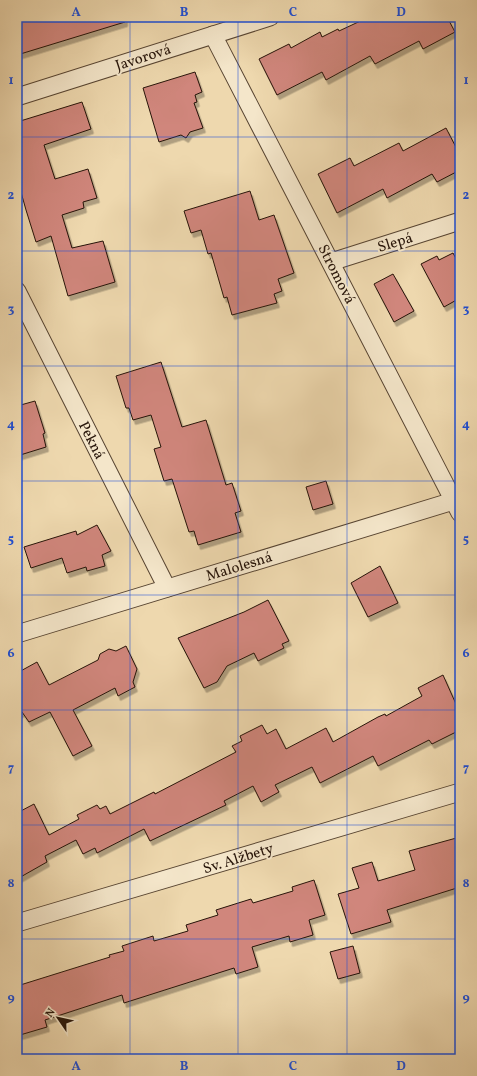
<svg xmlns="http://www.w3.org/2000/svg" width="477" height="1076" font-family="Vollkorn,serif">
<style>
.building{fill:#d0867b;stroke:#261409;filter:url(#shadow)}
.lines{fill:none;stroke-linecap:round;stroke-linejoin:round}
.minor-casing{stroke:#584532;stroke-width:19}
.minor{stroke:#f4e6ca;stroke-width:17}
.grid{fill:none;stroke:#1d4ed8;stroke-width:1;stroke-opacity:0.55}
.labels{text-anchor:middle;stroke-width:4;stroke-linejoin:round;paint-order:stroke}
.street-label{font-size:15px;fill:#261409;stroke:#f4e6ca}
.neatline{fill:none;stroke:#1d4ed8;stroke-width:1.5}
.grid-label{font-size:13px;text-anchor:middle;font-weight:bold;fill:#1d4ed8}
</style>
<defs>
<filter id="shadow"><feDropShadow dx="2.5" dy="4.5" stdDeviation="0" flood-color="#0004"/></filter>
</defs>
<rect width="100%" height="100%" fill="#eed8ae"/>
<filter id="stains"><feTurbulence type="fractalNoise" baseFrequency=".005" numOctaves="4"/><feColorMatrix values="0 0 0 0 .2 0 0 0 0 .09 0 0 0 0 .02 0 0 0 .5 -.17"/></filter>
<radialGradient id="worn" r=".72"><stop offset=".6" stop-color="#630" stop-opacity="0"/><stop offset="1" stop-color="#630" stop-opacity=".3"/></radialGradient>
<g class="building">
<polygon points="17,17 125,17 125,22 17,55"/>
<polygon points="369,17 447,17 455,32 423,49 419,41 375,64 370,56 326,80 322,72 277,95 259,59 289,44 291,48 320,32 322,37 338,29 339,31"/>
<polygon points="195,72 202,92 195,95 197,102 194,103 203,128 190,132 186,138 181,135 159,142 143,88"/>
<polygon points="82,102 91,129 44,145 55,179 88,169 97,198 83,202 84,208 62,215 72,248 103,241 115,282 68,296 51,236 36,242 26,210 17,178 17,122"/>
<polygon points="446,128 460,155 460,170 437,182 432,174 387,198 383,189 337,213 318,174 350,158 354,166 399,143 403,151"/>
<polygon points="250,191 259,220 274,215 294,273 278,279 282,291 274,294 277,303 232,315 227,297 224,298 211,253 208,254 201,230 191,233 184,211"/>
<polygon points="453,253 460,266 460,298 444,307 421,264 437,256 439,260"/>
<polygon points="393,274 414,311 394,322 374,284"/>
<polygon points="161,362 182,427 206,420 226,485 232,483 241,511 235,513 241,532 198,545 194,531 189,532 172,479 164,481 154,449 161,447 151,415 133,420 129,408 126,408 116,376"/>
<polygon points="35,401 45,433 43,434 46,447 17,456 17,406"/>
<polygon points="326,481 333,504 313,510 306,487"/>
<polygon points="97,525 111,551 102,555 105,566 87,571 86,567 67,573 62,558 31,568 24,547 76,531 77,535"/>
<polygon points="380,566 398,603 368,617 351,583"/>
<polygon points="268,600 289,641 282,644 284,648 258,661 254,653 227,666 217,682 204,688 178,638 244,612"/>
<polygon points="126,646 137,669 133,682 135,687 118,696 115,688 73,710 92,746 73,756 50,712 29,722 22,712 17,715 17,673 37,662 49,685 98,660 100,654 109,649 116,651"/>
<polygon points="443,675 460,713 460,730 432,744 429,740 378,766 373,756 320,783 312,767 275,785 279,792 261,802 253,786 224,801 226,805 150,841 144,829 97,853 95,848 83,854 76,840 45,856 47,862 17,879 17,813 34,804 49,835 79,819 77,815 97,805 100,809 106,806 110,814 154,792 155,794 236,752 232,746 242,741 240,736 262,725 267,734 276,729 286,749 326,728 333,742 378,717 385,714 386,716 422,696 418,688"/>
<polygon points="460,837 460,887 387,910 391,922 351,934 338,894 359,888 352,868 372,862 378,881 415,870 409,851"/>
<polygon points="314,880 325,915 309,920 313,935 290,942 289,936 252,947 258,967 236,974 234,968 124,1003 122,995 45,1020 47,1027 20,1035 17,1026 17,986 110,957 109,955 124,951 122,946 153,936 154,941 188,931 186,925 218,915 216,910 251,899 253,903 293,891 292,887"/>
<polygon points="353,946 360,973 338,979 330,952"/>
</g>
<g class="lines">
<g class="minor-casing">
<g id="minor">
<polyline points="213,35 460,513"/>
<polyline points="17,97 270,17"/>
<polyline points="331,262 460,221"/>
<polyline points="17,291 167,588"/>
<polyline points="17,634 460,499"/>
<polyline points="17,923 460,792"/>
</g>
</g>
<use href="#minor" class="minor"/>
</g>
<path class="grid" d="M130,17v1042M238,17v1042M347,17v1042M17,137h443M17,251h443M17,366h443M17,481h443M17,595h443M17,710h443M17,825h443M17,939h443"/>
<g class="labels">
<g class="street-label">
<text transform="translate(143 57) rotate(-18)" y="5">Javorová</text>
<text transform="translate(395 242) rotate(-17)" y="5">Slepá</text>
<text transform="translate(337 274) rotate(63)" y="5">Stromová</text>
<text transform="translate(92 440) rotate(63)" y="5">Pekná</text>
<text transform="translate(239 566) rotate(-17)" y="5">Malolesná</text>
<text transform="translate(238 858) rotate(-17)" y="5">Sv. Alžbety</text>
</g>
</g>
<rect width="477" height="1076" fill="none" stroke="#eed8ae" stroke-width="44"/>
<g transform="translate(58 1018) rotate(304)" stroke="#f4e6ca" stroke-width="3" paint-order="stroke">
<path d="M0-3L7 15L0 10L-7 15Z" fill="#261409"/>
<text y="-6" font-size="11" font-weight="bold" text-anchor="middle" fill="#261409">N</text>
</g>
<rect x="22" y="22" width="433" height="1032" class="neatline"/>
<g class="grid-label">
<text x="76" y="16">A</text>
<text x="184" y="16">B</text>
<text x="293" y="16">C</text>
<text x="401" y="16">D</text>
<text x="11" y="84">1</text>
<text x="466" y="84">1</text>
<text x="11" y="199">2</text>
<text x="466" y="199">2</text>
<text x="11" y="313">3</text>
<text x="466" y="313">3</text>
<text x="11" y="428">4</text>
<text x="466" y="428">4</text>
<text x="11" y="543">5</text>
<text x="466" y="543">5</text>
<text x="11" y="657">6</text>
<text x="466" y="657">6</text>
<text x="11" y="772">7</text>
<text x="466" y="772">7</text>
<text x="11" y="887">8</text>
<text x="466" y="887">8</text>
<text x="11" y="1001">9</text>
<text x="466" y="1001">9</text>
<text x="76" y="1070">A</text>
<text x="184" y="1070">B</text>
<text x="293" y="1070">C</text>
<text x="401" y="1070">D</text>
</g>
<rect width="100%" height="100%" filter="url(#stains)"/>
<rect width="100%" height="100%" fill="url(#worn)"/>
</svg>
